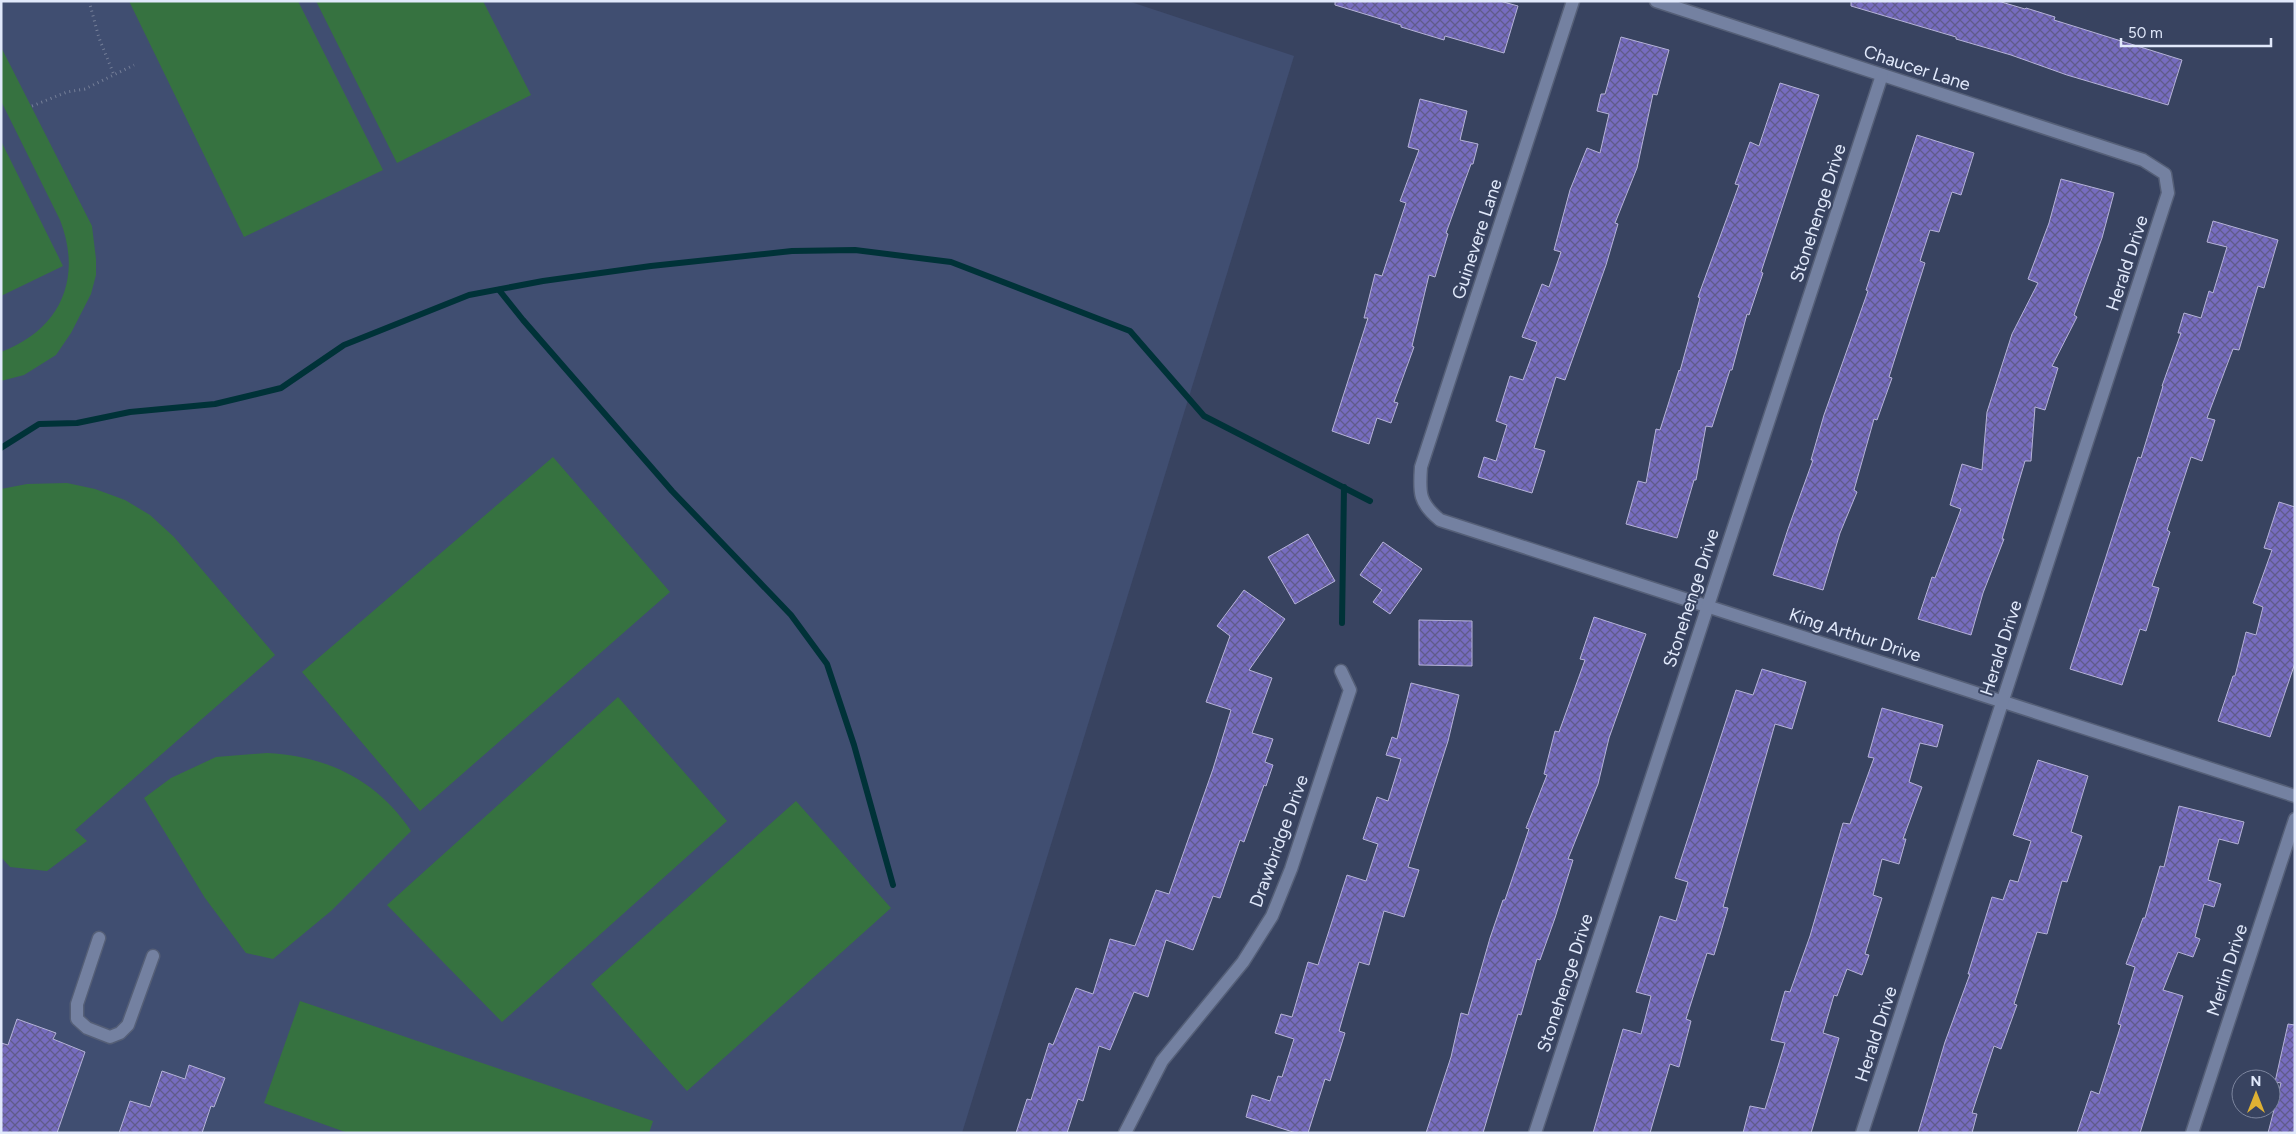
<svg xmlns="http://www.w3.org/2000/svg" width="2296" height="1134" font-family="Figtree,sans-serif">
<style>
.built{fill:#404e71}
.pitch{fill:#367240}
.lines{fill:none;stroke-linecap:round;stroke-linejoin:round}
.stream{stroke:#003238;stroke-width:6}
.building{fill:url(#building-cross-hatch);stroke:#b5b3d7}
.minor-casing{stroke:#555f77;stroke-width:15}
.path{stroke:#757f98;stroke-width:3;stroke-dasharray:1 4;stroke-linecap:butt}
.minor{stroke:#7481a1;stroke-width:12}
.labels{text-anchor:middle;stroke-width:4;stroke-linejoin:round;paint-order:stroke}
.street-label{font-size:18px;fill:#e1e9fb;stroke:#384360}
</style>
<defs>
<pattern id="building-cross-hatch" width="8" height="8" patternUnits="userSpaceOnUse" patternTransform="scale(1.25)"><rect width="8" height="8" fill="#766cbf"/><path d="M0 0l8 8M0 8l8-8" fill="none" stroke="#605b8b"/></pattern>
</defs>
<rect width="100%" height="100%" fill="#384360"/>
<polygon class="built" points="1,1 1128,1 1294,56 962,1133 1,1133"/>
<g class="pitch">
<polygon points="129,1 298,1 383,170 244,237"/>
<polygon points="316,1 483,1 531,95 397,163"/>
<path d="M1,47l91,179 4,33v16l-5,19 -20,39 -15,22 -32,20 -23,6v-29c59,-22 82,-73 59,-132l-59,-119z"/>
<polygon points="1,141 63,266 1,296"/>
<polygon points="553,457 670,592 420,811 302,672"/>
<polygon points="67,483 95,489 125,500 150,515 174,537 275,655 75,830 87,841 47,871 10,867 1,857 1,489 27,484"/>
<polygon points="618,697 727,821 502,1022 387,905"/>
<path d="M267,753c60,3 110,27 144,78l-80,80 -58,48 -27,-6 -41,-55 -61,-100 27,-20 45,-21z"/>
<polygon points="796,801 891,908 687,1091 591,984"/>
<polygon points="300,1001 653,1121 649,1133 348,1133 264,1103"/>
</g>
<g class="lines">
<g class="stream">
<polyline points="499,290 523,320 672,491 791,615 827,664 854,745 893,885"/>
<polyline points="1,448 39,424 77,423 130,412 215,404 281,388 344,345 469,295 543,281 651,266 792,251 855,250 951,262 1130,331 1204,416 1370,501"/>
<polyline points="1342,623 1344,487"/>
</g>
</g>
<g class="building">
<polygon points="1335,1 1500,1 1518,6 1504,53 1445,36 1444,40 1401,27 1401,25 1335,5"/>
<polygon points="1851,1 1998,1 2025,9 2026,8 2055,17 2054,20 2182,60 2168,105 2067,75 2011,55 1956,39 1956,37 1851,6"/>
<polygon points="1621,37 1669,50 1657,95 1653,94 1637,168 1615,223 1618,224 1606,265 1565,380 1556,377 1534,448 1545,451 1532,493 1478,477 1484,457 1496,461 1507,425 1496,421 1510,376 1523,380 1537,342 1522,337 1542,284 1549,287 1561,252 1554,250 1570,190 1587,148 1600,153 1609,114 1597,111 1601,94 1605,94"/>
<polygon points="1780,83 1819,95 1761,272 1763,273 1749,315 1747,314 1732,370 1730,370 1712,427 1706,426 1696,480 1694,480 1677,538 1626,524 1638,481 1646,483 1656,429 1660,430 1679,370 1680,371 1700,298 1698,297 1739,185 1735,184 1750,142 1759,146"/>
<polygon points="1420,99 1467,111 1460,140 1478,144 1473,164 1471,164 1446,233 1448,234 1435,277 1429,275 1412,346 1414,347 1394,402 1398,403 1391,423 1377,418 1369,444 1332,431 1368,318 1364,318 1375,274 1382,276 1406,203 1400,201 1419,150 1408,147"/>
<polygon points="1917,135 1974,153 1961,195 1952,192 1939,232 1930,230 1920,261 1925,263 1889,377 1892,378 1877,420 1874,419 1854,490 1857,492 1840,533 1823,590 1773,575 1788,529 1813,460 1811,460 1824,415 1868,291 1866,290"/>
<polygon points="2061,179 2114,193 2102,238 2074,315 2077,317 2052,366 2058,368 2045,410 2035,407 2031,461 2025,461 2002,539 2004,539 1983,593 1971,635 1918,619 1932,577 1935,578 1961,509 1950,505 1962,464 1982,470 1987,412 2012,334 2038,283 2028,279 2049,223"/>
<polygon points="2213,221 2278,240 2264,288 2258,286 2239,350 2233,349 2207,418 2215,420 2202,461 2191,457 2167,530 2170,532 2152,586 2159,588 2146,631 2140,629 2122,685 2070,669 2138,457 2141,458 2163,386 2162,386 2181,333 2178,333 2184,313 2201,318 2209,291 2213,293 2227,247 2207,242"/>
<polygon points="2279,502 2295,507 2295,663 2270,737 2218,721 2233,676 2235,676 2246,632 2256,635 2263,607 2253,603 2272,550 2264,548"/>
<polygon points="1308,534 1335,581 1295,604 1268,557"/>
<polygon points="1383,542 1422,569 1390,614 1373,602 1382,590 1360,575"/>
<polygon points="1244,590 1285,619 1249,670 1272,678 1252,733 1273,739 1265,762 1273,765 1266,786 1264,785 1244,842 1240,840 1220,898 1213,896 1193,950 1166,940 1148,997 1134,992 1110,1050 1099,1046 1083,1101 1078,1099 1067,1133 1016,1133 1027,1099 1031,1100 1049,1043 1053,1045 1076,988 1093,994 1110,939 1135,946 1156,890 1169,894 1213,769 1231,710 1206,702 1230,636 1217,626"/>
<polygon points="1594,617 1646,634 1609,738 1598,784 1568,859 1573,860 1555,918 1540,960 1537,959 1521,1015 1518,1014 1483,1133 1426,1133 1451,1057 1461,1013 1468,1015 1490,938 1503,900 1505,900 1529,829 1526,828 1547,775 1544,774 1555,731 1559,732 1585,660 1580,659"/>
<polygon points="1419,620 1472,621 1472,666 1419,665"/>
<polygon points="1762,669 1806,682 1792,729 1775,724 1723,907 1728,908 1714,955 1707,953 1686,1019 1691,1021 1679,1067 1670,1064 1650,1133 1593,1133 1623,1029 1641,1034 1651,996 1636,992 1660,916 1676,921 1688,882 1675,878 1736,690 1753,695"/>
<polygon points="1411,683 1459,695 1448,741 1408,867 1419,870 1404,917 1384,911 1369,965 1359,962 1339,1031 1345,1033 1330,1081 1325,1079 1308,1133 1296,1133 1246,1117 1252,1095 1270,1101 1278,1076 1282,1077 1294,1039 1275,1033 1281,1014 1292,1017 1308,962 1318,965 1347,875 1366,881 1378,844 1363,839 1377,797 1388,801 1401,759 1386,755 1392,737 1397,739"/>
<polygon points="1882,708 1943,725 1937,747 1920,743 1909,782 1922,787 1903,839 1906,839 1899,864 1882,859 1873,895 1882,898 1865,954 1869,955 1862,975 1847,969 1837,996 1834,995 1823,1033 1839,1038 1811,1133 1743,1133 1750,1106 1765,1109 1785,1043 1771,1040 1785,991 1790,992 1810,936 1843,823 1850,824 1874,758 1868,757"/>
<polygon points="2038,760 2088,776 2071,832 2082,836 2067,882 2062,881 2047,934 2037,932 2014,1004 2017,1005 2001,1049 1994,1046 1972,1113 1977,1114 1972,1133 1918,1133 1945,1042 1970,974 1968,974 1992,897 2003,900 2010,880 2018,882 2031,841 2013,835"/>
<polygon points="2179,806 2244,822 2238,844 2219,839 2208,880 2221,884 2214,907 2204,904 2195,937 2200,939 2193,957 2178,952 2163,990 2183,996 2140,1133 2077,1133 2091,1091 2099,1094 2121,1025 2118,1024 2135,967 2126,964 2143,918 2145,918 2160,866 2164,867"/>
<polygon points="17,1019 56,1033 53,1039 85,1052 57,1133 1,1133 1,1043 8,1045"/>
<polygon points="2288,1024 2295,1025 2295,1133 2268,1133 2281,1083 2275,1082"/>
<polygon points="189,1065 225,1078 214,1107 211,1106 202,1133 119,1133 130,1101 150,1107 162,1071 185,1079"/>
</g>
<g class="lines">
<g class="minor-casing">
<g id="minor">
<path d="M1573,1l-152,466c-2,26 -2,36 19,53l855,276"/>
<polyline points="1656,1 2143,160 2165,174 2168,193 1862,1133"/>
<polyline points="99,938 77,1004 77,1019 87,1028 110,1037 120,1033 128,1025 153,956"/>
<polyline points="1125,1133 1162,1061 1243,962 1272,916 1291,869 1350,690 1341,671"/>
<polyline points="1535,1133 1882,75"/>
<polyline points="2192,1133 2295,819"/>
</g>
</g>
<g class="path">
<polyline points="89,1 99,38 114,75"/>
<polyline points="32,106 67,92 85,89 134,65"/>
</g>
<use href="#minor" class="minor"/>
</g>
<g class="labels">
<g class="street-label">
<text transform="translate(1917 68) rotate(18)" y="6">Chaucer Lane</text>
<text transform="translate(1818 213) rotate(-72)" y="6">Stonehenge Drive</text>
<text transform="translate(1477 239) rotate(-72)" y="6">Guinevere Lane</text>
<text transform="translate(2127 263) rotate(-72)" y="6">Herald Drive</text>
<text transform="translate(1691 598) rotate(-72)" y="6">Stonehenge Drive</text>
<text transform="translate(1855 635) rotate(18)" y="6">King Arthur Drive</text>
<text transform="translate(2001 648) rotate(-72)" y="6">Herald Drive</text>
<text transform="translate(1279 841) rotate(-70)" y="6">Drawbridge Drive</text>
<text transform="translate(2227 970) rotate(-72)" y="6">Merlin Drive</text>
<text transform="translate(1565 983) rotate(-72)" y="6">Stonehenge Drive</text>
<text transform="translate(1876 1034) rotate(-72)" y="6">Herald Drive</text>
</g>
</g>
<rect width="2296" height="1134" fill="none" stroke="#e1e9fb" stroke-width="5"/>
<g transform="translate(2256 1094)"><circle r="24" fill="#384360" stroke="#7c859e"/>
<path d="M0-4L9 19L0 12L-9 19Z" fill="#dfb133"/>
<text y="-8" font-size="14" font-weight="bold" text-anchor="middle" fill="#e1e9fb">N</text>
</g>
<path d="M2121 38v8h150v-8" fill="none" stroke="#e1e9fb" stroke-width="2.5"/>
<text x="2128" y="38" font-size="15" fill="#e1e9fb" stroke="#384360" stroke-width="4" paint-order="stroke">50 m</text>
</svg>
